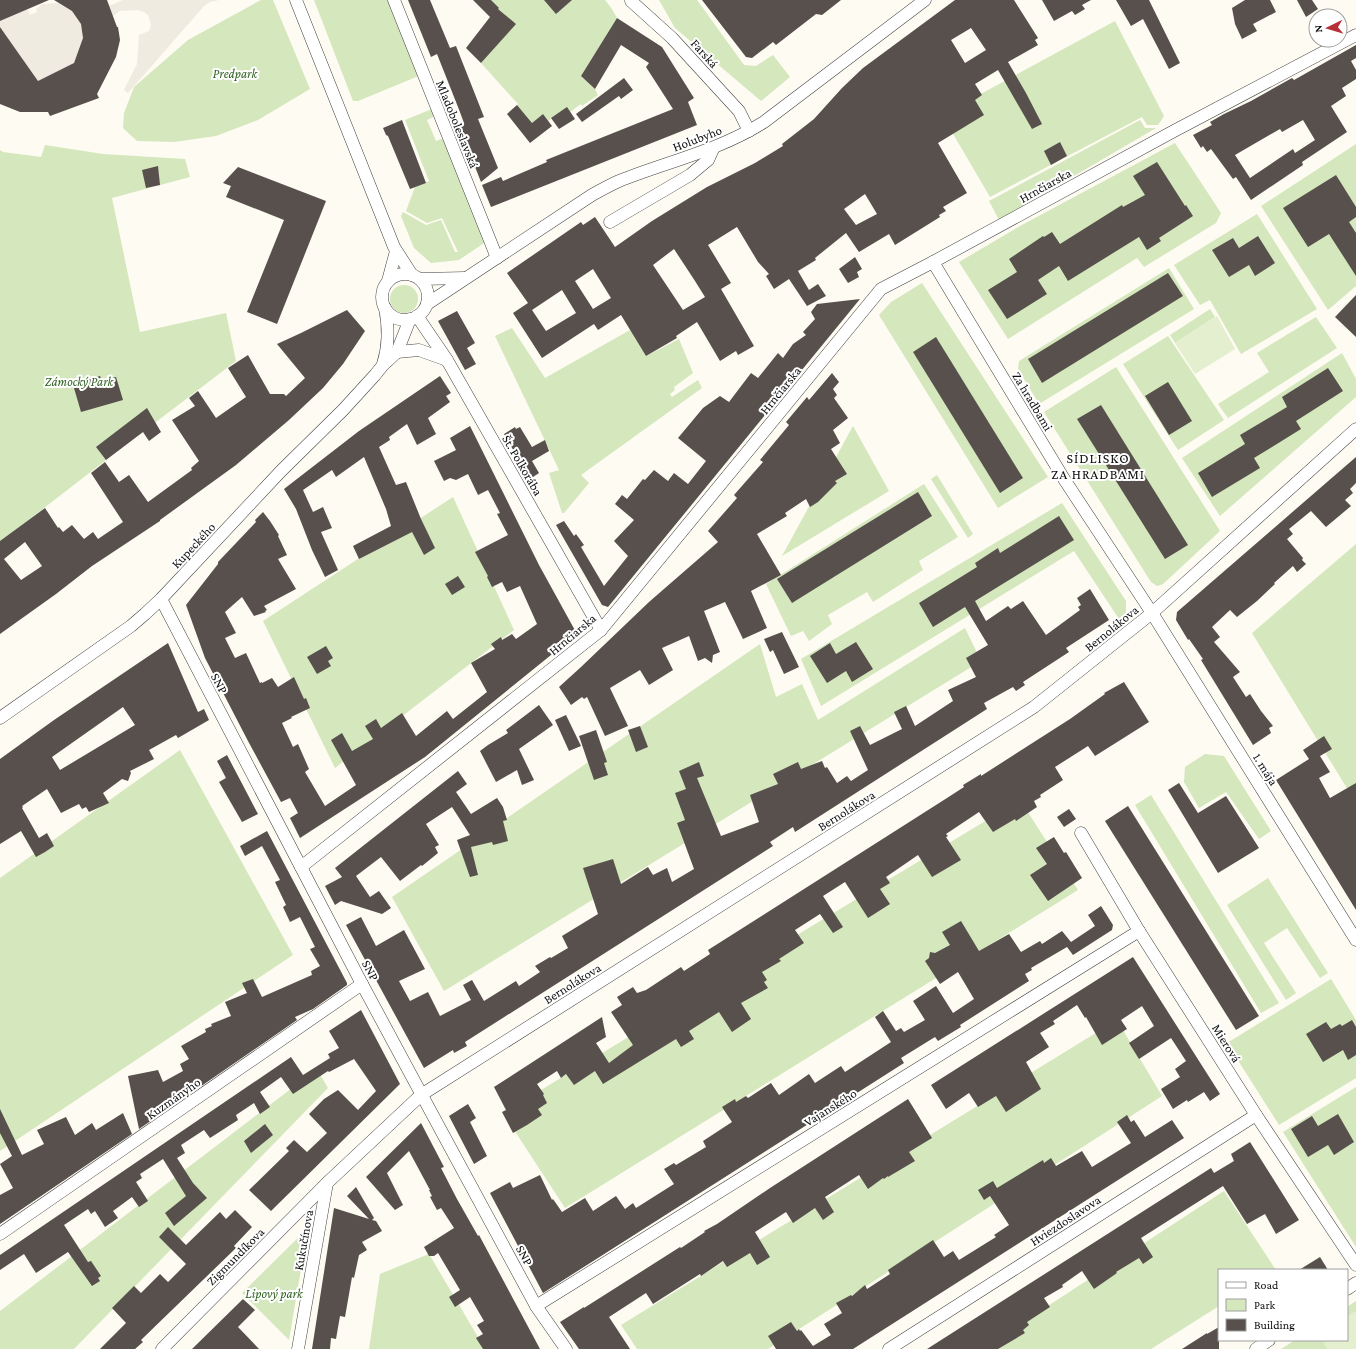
<svg xmlns="http://www.w3.org/2000/svg" width="1356" height="1349" font-family="'Crimson Pro',serif">
<style>
.green{fill:#d4e7bd}
.pitch{fill:#e4efcf}
.plaza{fill:#efebe1}
.building{fill:#57504c;fill-rule:evenodd}
.lines{fill:none;stroke-linecap:round;stroke-linejoin:round}
.street-casing{stroke:#424242;stroke-width:13}
.street{stroke:#fff;stroke-width:12}
.labels{text-anchor:middle;stroke-width:4;stroke-linejoin:round;paint-order:stroke}
.street-label{font-size:13px;fill:#0f0f0f;stroke:#fff}
.park-label{font-size:13px;font-style:italic;fill:#326323;stroke:#fff}
.neighbourhood-label{font-size:14px;letter-spacing:1px;fill:#0f0f0f;stroke:#fff}
</style>
<rect width="100%" height="100%" fill="#fefbf2"/>
<g class="green">
<polygon points="261,0 273,0 310,89 258,120 216,136 174,142 137,141 123,128 124,113 134,87 188,40"/>
<polygon points="314,0 388,0 421,75 358,101 353,101"/>
<polygon points="491,0 605,0 612,9 617,18 581,76 595,89 598,95 582,106 581,104 570,112 556,115 548,121 543,114 532,123 517,105 518,104 481,63 515,24 498,9"/>
<polygon points="659,0 697,0 744,65 756,66 773,55 790,77 761,101 675,28"/>
<polygon points="1115,21 1164,116 1158,125 1147,125 1142,117 990,197 942,115"/>
<polygon points="432,109 435,116 427,120 436,141 444,138 487,241 459,260 431,263 414,248 401,216 403,212 426,225 441,220 455,252 458,252 442,218 427,223 406,211 415,187 429,181 405,120"/>
<polygon points="1140,120 1145,128 1156,128 999,220 989,201"/>
<polygon points="1175,143 1221,213 1216,223 1144,267 1137,258 1008,339 959,262 1020,226"/>
<polygon points="1356,144 1356,286 1328,310 1261,206"/>
<polygon points="45,145 103,154 185,159 190,177 112,198 140,332 226,313 236,361 106,460 0,542 0,150 3,152 41,157"/>
<polygon points="1257,214 1317,309 1241,354 1210,300 1200,305 1174,265"/>
<polygon points="1169,268 1194,309 1039,404 1018,369 1019,361"/>
<polygon points="922,283 1048,477 998,508 879,315 891,302"/>
<circle cx="404" cy="299" r="14"/>
<polygon points="1210,309 1215,317 1175,343 1170,335"/>
<polygon points="1316,317 1337,348 1228,418 1218,404 1269,372 1257,353"/>
<polygon points="512,328 545,378 630,330 646,356 679,339 693,373 674,387 675,390 670,394 672,397 698,380 702,388 581,475 589,483 564,513 562,513 549,473 559,470 495,336"/>
<polygon points="1168,336 1224,420 1178,450 1123,364"/>
<polygon points="1342,353 1356,379 1356,397 1220,516 1182,458"/>
<polygon points="1116,367 1220,531 1163,584 1157,586 1151,582 1044,412"/>
<polygon points="853,426 889,491 782,556"/>
<polygon points="937,475 973,534 968,538 931,479"/>
<polygon points="924,484 958,537 919,561 923,570 873,602 867,592 828,615 832,624 809,641 803,631 791,636 766,584"/>
<polygon points="453,497 514,630 335,768 263,621"/>
<polygon points="1062,503 1126,601 1126,612 1119,619 1074,551 821,706 801,659"/>
<polygon points="1356,544 1356,803 1252,633"/>
<polygon points="965,628 981,661 444,991 392,897 760,644 776,697 802,684 818,720"/>
<polygon points="180,750 293,955 0,1151 0,878"/>
<polygon points="1205,754 1224,756 1271,831 1259,839 1226,792 1199,808 1184,782 1185,767"/>
<polygon points="1151,795 1279,1003 1261,1013 1135,805"/>
<polygon points="1020,800 1078,890 565,1208 503,1113"/>
<polygon points="1268,878 1328,973 1320,978 1287,928 1264,943 1296,993 1286,1000 1227,905"/>
<polygon points="1331,979 1356,1020 1356,1078 1279,1125 1227,1043"/>
<polygon points="1117,1020 1162,1096 768,1349 637,1349 621,1325"/>
<polygon points="317,1069 328,1088 74,1349 0,1349 0,1311"/>
<polygon points="1356,1087 1356,1247 1283,1132"/>
<polygon points="1224,1191 1276,1270 1219,1270 1219,1306 1151,1349 982,1349"/>
<polygon points="308,1228 289,1340 242,1293"/>
<polygon points="429,1254 485,1349 369,1349 380,1274"/>
<polygon points="1356,1301 1356,1349 1281,1349 1295,1340 1347,1340 1347,1307"/>
</g>
<g class="pitch">
<polygon points="1217,316 1235,349 1195,374 1175,343"/>
<polygon points="1356,1311 1356,1349 1327,1349 1322,1340 1347,1340 1347,1316"/>
</g>
<g class="plaza">
<polygon points="123,0 219,0 210,2 204,6 128,93 124,90 137,64 139,35 149,31 151,25 148,15 144,12 138,10 120,11 113,16 109,6"/>
<polygon points="58,3 72,11 81,24 83,38 74,63 38,81 0,27 0,21 27,9 30,15 37,12 36,9 42,4"/>
</g>
<g class="building">
<polygon points="0,0 49,0 0,21"/>
<polygon points="54,0 107,0 117,27 118,27 120,40 116,57 97,94 99,98 50,116 48,112 20,112 0,104 0,27 38,81 74,63 83,38 81,24 72,11"/>
<polygon points="408,0 430,0 450,48 456,46 484,117 478,119 498,168 481,182 459,126 464,123 458,107 437,54 431,57"/>
<polygon points="473,0 491,0 499,8 498,9 516,24 481,63 466,48 490,17"/>
<polygon points="544,0 572,0 556,14"/>
<polygon points="702,0 841,0 822,15 816,14 776,45 773,42 752,58 746,57"/>
<path d="M955,0h59l24,38 -3,2 3,5 -30,17 18,31 16,31 -10,5 -34,-59 -23,14 7,11 -7,5 9,15 -46,28 29,50 -24,14 3,4 -7,4 1,2 -45,28 -6,-11 -30,18 -13,-19 -31,25 1,2 -18,11 11,19 9,-6 8,12 -19,10 -18,-27 -15,10 -8,-13 3,-2 -11,-12 -21,-35 -29,18 23,38 -10,6 33,57 -16,9 -2,-4 -16,10 -23,-39 -21,14 1,2 -31,18 -25,-41 -23,15 -4,-6 -52,34 -29,-45 15,-10 -21,-30 74,-51 2,3 12,-8 20,30 37,-26 55,-34 48,-24 28,-17 -1,-2 32,-25 28,-31 21,-20zM971,28l15,22 -21,13 -14,-23zM865,194l12,20 -21,11 -12,-16zM674,249l21,32 10,16 -22,13 -30,-45zM593,269l18,29 -18,11 -18,-28zM562,290l14,23 -30,18 -14,-21z"/>
<polygon points="1042,0 1091,0 1082,5 1085,9 1075,15 1072,11 1054,21"/>
<polygon points="1116,0 1149,0 1180,63 1169,69 1143,19 1131,26"/>
<polygon points="1245,0 1270,0 1276,12 1253,24 1257,31 1242,39 1235,24 1232,8"/>
<polygon points="1297,0 1312,0 1318,9 1306,17"/>
<polygon points="617,18 662,47 694,98 688,102 697,125 491,207 482,185 501,177 503,181 547,162 546,160 673,109 646,67 649,63 621,45 595,89 581,76"/>
<path d="M1356,45v13l-5,3 5,9v9l-14,9 4,8 -15,10 16,26 -45,30 1,3 -52,35 -15,-23 -3,2 -22,-30 -4,3 -4,-6 -2,2 -8,-13 19,-10 -2,-3 14,-8 27,-13 41,-23 2,2zM1303,120l12,20 -20,13 -2,-4 -43,29 -15,-23 45,-26 2,3z"/>
<polygon points="624,78 633,90 621,99 619,96 582,122 576,114"/>
<polygon points="517,105 532,123 543,114 552,126 530,143 507,114"/>
<polygon points="567,107 575,119 559,129 551,118"/>
<polygon points="402,120 426,183 410,189 388,136 386,135 383,128"/>
<polygon points="1060,142 1067,156 1051,165 1044,151"/>
<polygon points="1157,162 1185,206 1186,205 1193,216 1159,238 1161,241 1147,250 1139,237 1068,281 1059,266 1038,280 1047,294 1007,319 988,290 1017,272 1009,259 1043,236 1044,237 1052,232 1060,244 1122,205 1123,207 1145,195 1133,176"/>
<polygon points="158,166 160,185 146,188 142,170"/>
<polygon points="238,167 326,201 277,324 247,312 284,220 226,197 231,186 223,183"/>
<polygon points="1336,175 1356,207 1356,217 1349,222 1356,233 1356,276 1329,234 1308,247 1283,208"/>
<polygon points="1258,236 1275,263 1255,276 1249,265 1229,277 1212,250 1233,238 1239,248"/>
<polygon points="855,257 862,269 857,272 859,277 848,283 839,269"/>
<polygon points="1168,273 1183,296 1042,383 1028,359"/>
<polygon points="1356,295 1356,337 1335,317"/>
<polygon points="860,299 608,607 602,605 556,525 564,521 574,536 576,534 584,545 581,547 604,586 628,556 614,541 634,520 615,504 622,495 627,499 643,479 645,480 654,470 668,481 674,473 688,484 706,461 678,438 703,408 720,396 729,402 751,373 758,378 778,353 783,358 793,344 806,335 803,332 815,319 811,312 817,304"/>
<path d="M347,310l18,21 -22,33 -20,24 -34,32 -53,45 -76,55v1l-68,45 -36,28 -56,40v-93l45,-33 13,20 1,-1 4,5 9,-7 12,14 9,-7 5,7 25,-17 -32,-49 14,-11 14,20 10,-7 19,27 44,-32 -1,-2 8,-7 -27,-41 23,-14 -6,-8 9,-7 18,27 30,-21 -18,-29 20,-13 22,39h14l2,2 19,-18 -28,-34 24,-11zM25,542l17,24 -21,14 -17,-21z"/>
<polygon points="457,311 475,343 467,348 476,364 465,370 438,321"/>
<polygon points="936,337 1023,478 1000,493 913,352"/>
<polygon points="1328,368 1343,391 1296,421 1301,429 1254,458 1260,468 1212,497 1198,473 1245,444 1240,435 1287,407 1282,397"/>
<polygon points="832,373 839,382 833,389 837,395 834,398 848,418 833,430 840,443 831,449 847,474 835,481 837,483 818,502 810,507 806,499 785,513 787,516 757,534 781,575 751,591 767,628 743,639 725,602 704,611 720,652 713,655 712,663 705,658 698,661 689,636 662,648 673,670 649,685 640,670 610,688 628,726 605,736 587,697 584,699 582,697 571,705 559,687 581,667 649,602 718,542 708,531 737,498 734,495 763,462 760,460 789,425 786,422 807,397 809,400"/>
<polygon points="100,376 102,381 116,377 123,400 81,412 74,388 88,384 87,380"/>
<polygon points="440,376 451,393 446,396 450,402 428,418 436,434 417,445 407,424 389,437 390,440 379,447 396,485 406,482 421,519 435,548 424,555 412,532 359,559 353,546 391,526 386,509 364,457 336,477 332,470 303,490 313,512 323,507 332,528 321,532 338,570 325,577 312,550 296,509 284,489 359,431"/>
<polygon points="1168,382 1192,421 1169,435 1145,396"/>
<polygon points="1101,405 1188,545 1165,559 1077,419"/>
<polygon points="147,408 161,432 149,441 143,432 106,460 96,447"/>
<polygon points="470,426 539,565 577,634 425,757 354,803 300,838 290,818 298,813 290,798 281,802 248,741 205,658 186,605 218,564 218,562 256,522 255,520 263,512 270,521 279,535 278,536 287,555 278,559 296,589 264,606 267,610 265,611 266,612 254,616 242,597 225,612 236,633 225,638 235,658 246,653 260,683 262,682 262,683 272,678 278,687 294,677 304,699 306,698 310,708 291,717 292,718 282,723 293,747 298,744 309,769 305,772 325,806 356,785 331,740 342,733 352,751 373,739 365,726 376,719 381,728 402,713 416,736 447,711 453,719 487,692 471,663 495,649 491,644 501,637 502,640 512,634 516,639 537,624 520,586 507,592 502,582 492,587 487,577 488,576 475,552 508,535 497,514 500,513 488,490 478,495 468,474 456,480 450,478 444,481 434,461 456,450 450,438"/>
<polygon points="515,427 516,429 520,427 532,447 545,440 549,451 532,461 539,473 530,479 504,434"/>
<polygon points="1356,457 1356,483 1350,489 1353,493 1345,500 1351,506 1326,527 1311,511 1289,529 1293,534 1287,539 1303,558 1302,560 1306,564 1297,572 1293,566 1274,583 1275,584 1257,601 1237,617 1230,610 1212,627 1220,637 1214,642 1240,672 1233,677 1246,697 1250,694 1261,711 1273,726 1269,728 1271,733 1253,745 1201,660 1203,659 1189,639 1188,640 1176,620 1177,612"/>
<polygon points="918,492 932,516 792,603 777,579"/>
<polygon points="1059,516 1074,540 975,601 986,621 1008,606 1011,609 1023,601 1046,635 1080,610 1078,607 1081,605 1077,598 1090,589 1109,620 1066,648 1069,652 1023,682 1025,685 1016,691 1013,687 984,703 987,709 795,832 793,827 770,842 773,846 465,1042 467,1046 454,1053 453,1050 424,1068 346,925 361,917 376,946 404,930 425,969 399,981 410,1001 428,992 440,1016 471,1000 463,985 472,980 484,1001 516,981 519,986 540,972 535,966 550,957 551,958 568,948 562,936 598,914 583,868 613,859 621,884 648,867 653,875 667,868 672,882 694,869 677,823 685,820 675,793 686,789 679,771 699,762 704,776 697,778 721,836 759,822 750,795 778,784 773,774 798,762 801,769 822,761 825,768 827,767 837,783 847,776 851,781 868,770 850,731 860,726 870,745 902,729 894,712 906,706 915,726 953,701 948,690 976,677 966,658 988,645 965,607 933,627 919,603 977,567 975,563 998,548 1000,553"/>
<polygon points="458,576 465,587 452,595 445,584"/>
<polygon points="782,632 799,667 784,674 773,650 770,652 764,639"/>
<polygon points="856,642 873,669 852,682 846,671 827,683 810,656 830,643 836,654"/>
<path d="M168,643l30,69 6,-3 5,11 -31,18 -2,-3 -27,15 5,9 -24,12 1,2 -3,8 -6,-2 -19,14 6,10 -20,9 -3,-5 -4,2 -3,-5 -18,9 -14,-24 -25,17 1,1 -1,1 17,30 8,-5 7,13 -9,6 -9,5 -15,-26 -21,13v-85l54,-39zM123,707l12,18 -75,45 -8,-13z"/>
<polygon points="326,646 333,658 328,661 331,666 317,674 307,657"/>
<polygon points="1124,682 1149,722 1095,756 1088,746 1055,767 1063,780 1040,795 1041,797 1034,801 1037,807 1016,821 1015,819 993,832 979,812 946,834 948,836 946,837 961,860 932,877 918,855 886,877 890,883 880,889 890,904 868,918 845,882 823,896 843,927 833,933 820,914 795,930 804,943 779,959 781,961 762,972 767,980 764,982 768,988 741,1003 751,1019 732,1032 719,1012 689,1031 694,1039 681,1047 676,1039 603,1084 595,1071 574,1085 566,1074 561,1078 557,1071 537,1084 544,1094 543,1095 547,1103 538,1109 542,1115 527,1125 513,1133 502,1112 506,1110 494,1087 602,1017 606,1037 596,1043 609,1063 633,1045 611,1012 622,1005 617,997 633,987 637,993 646,990 681,967 684,971 710,954 708,950 947,798 964,787 963,785 981,774 981,776 1070,719 1105,694 1104,693"/>
<polygon points="539,705 553,725 519,749 534,780 522,785 517,770 496,782 480,751 488,745 508,733 506,730"/>
<polygon points="566,715 581,746 569,751 555,720"/>
<polygon points="640,726 648,747 636,752 628,730"/>
<polygon points="596,730 607,762 604,763 608,775 594,780 579,736"/>
<polygon points="1324,736 1332,749 1320,756 1330,772 1319,778 1330,798 1356,783 1356,910 1276,780 1309,759 1303,750"/>
<polygon points="227,755 258,814 242,822 219,782 226,778 217,761"/>
<polygon points="458,771 467,784 456,792 471,814 497,798 503,807 507,820 503,821 508,841 493,845 492,842 471,847 478,875 470,877 457,840 470,835 452,807 426,824 439,845 435,847 438,853 422,866 421,865 400,881 381,857 356,876 370,897 379,891 391,908 382,914 341,901 335,905 325,886 342,877 335,868"/>
<polygon points="1179,783 1198,813 1226,796 1259,848 1218,873 1168,790"/>
<polygon points="1128,806 1259,1016 1236,1030 1105,821"/>
<polygon points="1069,809 1076,819 1064,827 1057,817"/>
<polygon points="267,831 347,983 347,985 313,1009 295,1017 297,1020 139,1129 128,1076 158,1070 163,1082 183,1071 180,1064 189,1059 181,1046 206,1032 205,1029 212,1026 211,1024 231,1016 225,1002 247,993 242,983 253,979 262,997 312,975 311,971 320,966 310,949 315,947 300,917 290,922 283,907 286,905 275,882 280,880 262,846 245,856 240,846"/>
<polygon points="1054,837 1064,853 1066,852 1082,878 1048,901 1030,875 1047,864 1036,848"/>
<polygon points="1101,906 1113,925 1112,930 1073,955 1067,947 1031,968 1032,970 1025,974 1029,981 960,1025 961,1027 938,1041 935,1037 901,1058 904,1063 543,1293 490,1193 510,1182 513,1188 540,1175 552,1200 553,1199 562,1212 585,1198 593,1211 616,1196 625,1209 633,1203 636,1208 674,1184 664,1169 674,1163 676,1165 706,1147 703,1141 732,1122 722,1107 735,1099 736,1102 746,1096 748,1098 771,1083 779,1095 809,1074 815,1083 841,1066 845,1072 891,1042 875,1017 883,1011 896,1031 901,1028 904,1032 925,1020 913,1001 936,986 953,1013 974,999 958,972 940,984 925,961 929,958 930,952 935,953 950,945 942,932 961,921 979,951 1009,934 1021,952 1040,941 1042,944 1062,931 1071,942 1095,926 1088,915"/>
<polygon points="1133,957 1220,1094 1210,1101 1204,1092 1188,1102 1187,1100 1173,1109 1161,1089 1180,1077 1175,1069 1186,1061 1171,1038 1139,1059 1129,1043 1154,1026 1142,1006 1121,1020 1127,1029 1102,1045 1086,1017 1085,1018 1077,1005 1053,1021 1055,1024 1040,1033 1049,1047 1026,1062 1041,1089 1006,1112 996,1096 978,1107 969,1093 946,1109 931,1085"/>
<polygon points="361,1010 400,1084 271,1211 249,1190 289,1151 286,1148 294,1140 307,1152 327,1133 309,1114 324,1099 338,1090 358,1110 376,1091 354,1059 329,1072 328,1071 293,1094 281,1077 260,1092 270,1107 260,1114 254,1103 236,1115 238,1120 210,1138 204,1130 181,1145 185,1153 177,1158 193,1183 207,1198 174,1226 165,1213 186,1196 163,1159 140,1174 142,1178 136,1182 148,1201 139,1207 132,1197 113,1211 118,1218 105,1227 95,1211 91,1214 88,1209 64,1225 88,1262 91,1261 101,1276 98,1278 100,1281 92,1286 68,1252 36,1273 24,1254 0,1270 0,1255 291,1057 303,1075 330,1058 328,1054 339,1048 329,1031"/>
<polygon points="1352,1020 1356,1027 1356,1055 1348,1060 1343,1050 1323,1062 1306,1034 1326,1022 1331,1029 1340,1024 1342,1026"/>
<polygon points="908,1099 932,1138 909,1152 915,1161 888,1177 888,1176 884,1179 883,1178 868,1189 859,1175 825,1197 834,1212 823,1220 815,1208 793,1223 786,1212 755,1232 770,1257 757,1265 750,1253 727,1267 723,1261 701,1276 700,1274 653,1304 646,1293 609,1317 630,1349 579,1349 560,1322 584,1307 584,1308 680,1247 681,1248 705,1232 704,1231 717,1224 770,1188"/>
<polygon points="468,1104 476,1118 470,1122 487,1156 474,1164 449,1116"/>
<polygon points="0,1109 22,1155 44,1144 37,1130 66,1117 75,1135 92,1123 96,1130 123,1113 132,1134 0,1224 0,1195 13,1188 0,1164 12,1156 0,1133"/>
<polygon points="1338,1114 1354,1142 1334,1155 1328,1145 1308,1157 1291,1129 1312,1116 1318,1126"/>
<polygon points="1127,1115 1131,1122 1134,1120 1145,1137 1172,1120 1184,1138 853,1349 776,1349 768,1336 791,1322 797,1331 799,1329 800,1331 801,1330 813,1346 831,1335 824,1324 842,1313 836,1303 851,1295 852,1296 865,1285 867,1289 890,1274 888,1270 933,1240 944,1257 953,1251 959,1260 996,1237 994,1235 1009,1225 990,1196 984,1200 978,1190 993,1181 997,1188 1043,1160 1044,1163 1051,1158 1056,1166 1082,1151 1092,1167 1131,1143 1117,1122"/>
<polygon points="421,1123 444,1167 441,1168 457,1199 478,1236 479,1235 540,1349 483,1349 476,1338 483,1334 477,1325 484,1321 470,1297 455,1307 449,1297 460,1290 438,1253 434,1256 429,1256 424,1247 454,1228 441,1208 437,1210 430,1197 432,1196 429,1190 430,1190 409,1151 387,1173 403,1205 395,1210 366,1177"/>
<polygon points="265,1124 273,1135 251,1153 244,1141"/>
<polygon points="1250,1142 1299,1220 1276,1234 1265,1214 1247,1224 1223,1186 1141,1238 1153,1257 1143,1264 1139,1258 1116,1272 1117,1273 1094,1289 1082,1271 1062,1285 1063,1287 1044,1298 1050,1307 1027,1322 1029,1325 1023,1330 1025,1333 998,1349 927,1349 1211,1168 1214,1173 1234,1161 1231,1154"/>
<polygon points="356,1187 374,1218 372,1220 376,1221 382,1231 362,1242 367,1250 359,1255 354,1278 352,1277 345,1317 340,1316 336,1339 331,1338 330,1349 312,1349 334,1208 369,1219 347,1196"/>
<polygon points="235,1210 252,1227 234,1246 236,1248 141,1340 143,1342 135,1349 100,1349 126,1323 112,1308 134,1286 141,1293 160,1274 168,1282 186,1264 159,1237 168,1227 186,1245 220,1212 226,1219"/>
<polygon points="1320,1257 1328,1270 1299,1270"/>
<polygon points="243,1299 255,1310 238,1327 259,1349 192,1349"/>
<polygon points="1219,1327 1219,1349 1182,1349 1207,1333 1207,1334"/>
</g>
<g class="lines">
<g class="street-casing">
<g id="street">
<polyline points="296,0 394,247 412,275"/>
<polyline points="394,0 497,258"/>
<polyline points="631,1 672,38 739,111 749,131"/>
<polyline points="610,222 690,175 708,160 713,149"/>
<polyline points="933,262 1064,479 1152,613 1356,940"/>
<circle cx="405" cy="297" r="23"/>
<polyline points="420,279 465,278"/>
<polyline points="388,281 396,251"/>
<path d="M427,304l165,-109c9,-5 18,-10 27,-14 50,-20 99,-30 145,-59l161,-122"/>
<polyline points="417,316 447,360 601,630"/>
<polyline points="397,352 419,350 447,360"/>
<path d="M383,364c6,-19 6,-36 2,-56"/>
<polyline points="161,599 362,984 431,1112 536,1306 566,1349"/>
<polyline points="0,718 131,626 145,614 161,599 281,471 343,410 375,375 383,365 397,352 410,319"/>
<polyline points="1081,833 1139,931 1256,1115 1356,1265"/>
<polyline points="301,867 601,630 881,289 933,262 1174,131 1356,35"/>
<polyline points="0,1234 362,984"/>
<polyline points="1347,1289 1356,1283"/>
<polyline points="536,1306 1139,931"/>
<polyline points="162,1349 327,1183 421,1095 1034,707 1152,613 1356,429"/>
<polyline points="298,1349 327,1183"/>
<polyline points="889,1349 1256,1115"/>
<polyline points="1256,1349 1269,1340"/>
</g>
</g>
<use href="#street" class="street"/>
</g>
<g class="labels">
<g class="street-label">
<text transform="translate(705 53) rotate(48)" y="5">Farská</text>
<text transform="translate(458 124) rotate(68)" y="5">Mladoboleslavská</text>
<text transform="translate(697 138) rotate(-21)" y="5">Holubyho</text>
<text transform="translate(1045 185) rotate(-29)" y="5">Hrnčiarska</text>
<text transform="translate(780 390) rotate(-51)" y="5">Hrnčiarska</text>
<text transform="translate(1033 401) rotate(59)" y="5">Za hradbami</text>
<text transform="translate(523 465) rotate(60)" y="5">Št. Polkorába</text>
<text transform="translate(193 545) rotate(-47)" y="5">Kupeckého</text>
<text transform="translate(1111 628) rotate(-39)" y="5">Bernolákova</text>
<text transform="translate(572 634) rotate(-40)" y="5">Hrnčiarska</text>
<text transform="translate(220 683) rotate(62)" y="5">SNP</text>
<text transform="translate(1266 769) rotate(58)" y="5">1. mája</text>
<text transform="translate(846 810) rotate(-32)" y="5">Bernolákova</text>
<text transform="translate(371 970) rotate(62)" y="5">SNP</text>
<text transform="translate(572 983) rotate(-32)" y="5">Bernolákova</text>
<text transform="translate(1227 1043) rotate(58)" y="5">Mierová</text>
<text transform="translate(173 1098) rotate(-35)" y="5">Kuzmányho</text>
<text transform="translate(830 1107) rotate(-32)" y="5">Vajanského</text>
<text transform="translate(1065 1220) rotate(-33)" y="5">Hviezdoslavova</text>
<text transform="translate(303 1240) rotate(-80)" y="5">Kukučínova</text>
<text transform="translate(525 1255) rotate(61)" y="5">SNP</text>
<text transform="translate(235 1256) rotate(-45)" y="5">Zigmundíkova</text>
</g>
<g class="park-label">
<text x="235" y="78">Predpark</text>
<text x="79" y="386">Zámocký Park</text>
<text x="274" y="1298">Lipový park</text>
</g>
<g class="neighbourhood-label">
<text x="1098" y="463">SÍDLISKO<tspan x="1098" dy="16">ZA HRADBAMI</tspan></text>
</g>
</g>
<rect x="1218" y="1269" width="130" height="72" fill="#ffffff" stroke="#9f9f9f"/>
<rect x="1226" y="1282" width="20" height="6" fill="#ffffff" stroke="#9f9f9f"/>
<text x="1254" y="1289" font-size="12" fill="#0f0f0f">Road</text>
<rect x="1226" y="1299" width="20" height="12" fill="#d4e7bd" stroke="#9f9f9f"/>
<text x="1254" y="1309" font-size="12" fill="#0f0f0f">Park</text>
<rect x="1226" y="1319" width="20" height="12" fill="#57504c" stroke="#9f9f9f"/>
<text x="1254" y="1329" font-size="12" fill="#0f0f0f">Building</text>
<g transform="translate(1328 28) rotate(265)"><circle r="19" fill="#ffffff" stroke="#9f9f9f"/>
<path d="M0-3L7 15L0 10L-7 15Z" fill="#b73039"/>
<text y="-6" font-size="11" font-weight="bold" text-anchor="middle" fill="#0f0f0f">N</text>
</g>
</svg>
